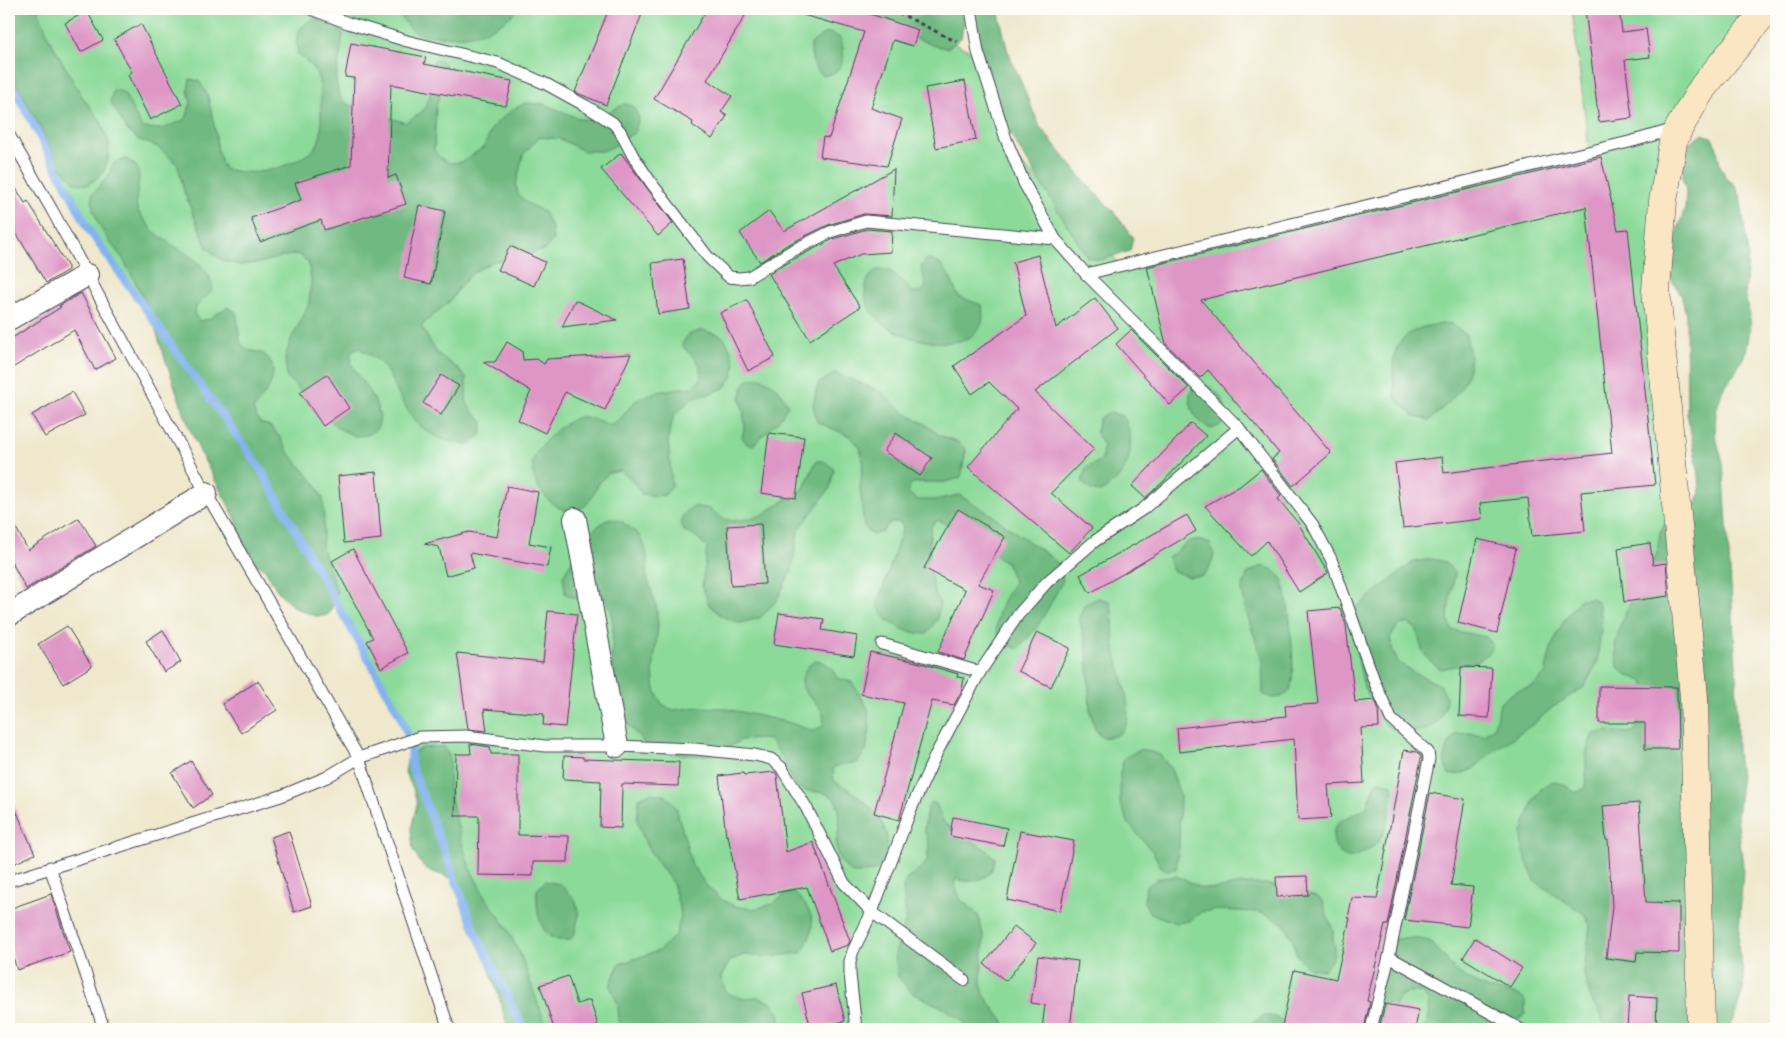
<svg xmlns="http://www.w3.org/2000/svg" width="1785" height="1038" font-family="'Shantell Sans',sans-serif">
<style>
.green{fill:#8bda99;stroke:#567e6a}
.forest{fill:#70ba81;stroke:#496e5e}
.lines{fill:none;stroke-linecap:round;stroke-linejoin:round}
.stream{stroke:#83b3ee;stroke-width:8}
.building{fill:#de96c6}
.service-casing{stroke:#414051;stroke-width:13}
.minor-casing{stroke:#414051;stroke-width:24}
.secondary-casing{stroke:#414051;stroke-width:29}
.path{stroke:#414051;stroke-width:3;stroke-dasharray:4 4;stroke-linecap:butt}
.service{stroke:#fff;stroke-width:11}
.minor{stroke:#fff;stroke-width:22}
.secondary{stroke:#fbe6c4;stroke-width:28}
</style>
<rect width="100%" height="100%" fill="#fdfcf7"/>
<filter id="ink" filterUnits="userSpaceOnUse"><feTurbulence type="fractalNoise" baseFrequency=".02" numOctaves="2"/><feDisplacementMap in="SourceGraphic" scale="10" xChannelSelector="R" yChannelSelector="G"/><feConvolveMatrix kernelMatrix="1 2 1 2 8 2 1 2 1" color-interpolation-filters="sRGB"/></filter>
<filter id="wash" filterUnits="userSpaceOnUse"><feTurbulence type="fractalNoise" baseFrequency=".0096" numOctaves="4" result="noise"/><feDisplacementMap in="SourceGraphic" scale="20" xChannelSelector="R" yChannelSelector="G"/><feGaussianBlur stdDeviation="1.12" result="paint"/><feColorMatrix in="noise" values="0 0 0 0 0 0 0 0 0 0 0 0 0 0 0 0 0 1.4 0 .05"/><feComposite in="paint" operator="in"/></filter>
<g filter="url(#wash)">
<rect width="100%" height="100%" fill="#efe8cd"/>
<polygon class="green" points="9,9 887,9 974,53 1001,143 1119,263 1589,150 1572,9 1767,9 1703,87 1663,202 1699,1029 524,1029 476,933 411,765 410,741 400,715 260,468 91,233 9,79"/>
<g class="forest">
<polygon points="9,9 38,9 49,38 81,95 100,120 109,142 108,160 103,173 88,185 76,183 59,166 36,119 13,78 9,69"/>
<path d="M403,9h115c-22,23 -48,30 -79,27 -6,-1 -14,0 -20,-2 -8,-3 -12,-10 -17,-16z"/>
<polygon points="846,9 960,9 964,20 961,38 947,48 935,46"/>
<polygon points="974,9 998,9 1007,49 1040,127 1084,181 1113,211 1133,237 1130,251 1100,260 1087,257 1012,137 998,106 983,61"/>
<path d="M313,19l12,1 13,5 5,10 -7,45 3,16 7,8 60,19 16,-11 7,-12 4,-38 7,-2 6,6 -1,15 -9,25 -2,45 7,7 8,5 13,-1 22,-15 9,-21 19,-16 13,-7 19,1 36,15h16l28,-15 9,2 6,11 -4,15 -21,14 -11,5h-19l-24,-12 -21,-2 -16,18 -7,30 2,9 9,9 17,9 8,17 1,11 -9,10 -52,12 -18,10 -13,13 -10,15 -30,26 16,27 21,16 8,9c1,27 -4,24 17,44l-2,13 -9,9c-42,-1 -58,-19 -76,-54 -4,-8 -7,-17 -13,-24 -7,-8 -15,-13 -25,-18l-7,3v13l24,37 5,15 -2,11 -10,8 -13,1 -17,-8 -51,-50 -2,-21 7,-20 10,-18 7,-16 2,-23 -3,-18 -10,-8 -18,3 -20,6 -21,2 -17,-5 -15,-12 -23,-56 -6,-27 -20,-18 -19,-7 -12,-10 -17,-29 4,-12 10,4 18,35 20,1 24,-10 5,-17 -3,-12 2,-11 9,2 9,15 7,34 3,22 6,17c27,6 45,4 71,-8 8,-4 17,-8 22,-16 7,-13 3,-27 4,-41 0,-23 -3,-37 -23,-49 -3,-19 -2,-26 15,-36z"/>
<path d="M831,33l9,5c7,18 5,34 -17,38 -11,-9 -12,-18 -12,-32l12,-10z"/>
<path d="M1702,134l9,3 5,8 4,20 6,13 9,7 5,10 8,59 -3,40 6,31 -5,27 -10,19 -13,18 -7,22 -1,24 8,27 13,205 1,86 4,30 -4,33 6,51 -5,81 6,28 -1,14 -9,29 -7,10h-122l-5,-18 -8,-8 -8,-29 6,-49 -6,-11 -49,-33 -12,-29 -1,-20 11,-31 8,-12 12,-8 12,4 10,8 9,-4c4,-13 1,-15 2,-28 0,-10 3,-18 7,-27l15,-3 21,2 7,-3 10,-41 -2,-7 -18,-8 -8,-7 -3,-21 5,-20 5,-13 32,-60 3,-20 8,-14 29,-17 3,-11 -1,-16 -12,-62 -1,-99 -5,-20 -9,-13 -5,-15 4,-19 14,-38 1,-18 -3,-11v-15l7,-23z"/>
<path d="M126,159c3,2 8,5 10,7 8,13 -4,31 2,45 3,5 8,11 12,16 18,21 61,31 63,63l-17,17 -2,7 5,7 10,-2 18,-12 9,5c2,7 3,29 5,31 3,6 10,8 17,9 16,4 18,21 11,35 -3,7 -12,15 -16,23l7,13 10,3 10,11 8,15 27,31 8,16 1,21 -2,28 15,43 -7,22 -6,3h-9l-22,-9 -16,-17 -12,-21 -11,-6 -11,-21 -7,-23 -34,-63 -13,-29 -29,-83 -10,-34 -27,-51 -14,-18 -10,-16 -6,-16 -1,-14 16,-19 6,-13z"/>
<path d="M926,260c21,0 24,21 33,37l23,8c1,8 2,15 -2,22 -18,35 -130,7 -113,-45 1,-4 6,-8 9,-12h13l16,13 7,9h9l5,-6 -5,-20z"/>
<path d="M1450,323l16,12c1,8 4,16 4,24 0,27 -21,43 -40,61l-15,-3 -20,-19c-2,-27 -8,-55 21,-68 9,-5 23,-5 34,-7z"/>
<path d="M702,330l18,5 5,4 6,12 4,12 -2,13 -9,12 -12,5 -19,5 -19,17 -6,24 4,48 -7,8 -12,1 -11,-2 -13,-17 -8,-6 -13,2c-3,4 -7,7 -10,12 -5,9 -9,22 -21,25 -23,7 -49,-29 -44,-49 4,-15 37,-48 53,-44 8,1 17,6 25,8 12,-5 15,-16 25,-24 12,-10 42,-13 57,-14l8,-8c1,-23 -9,-18 -19,-35l6,-9z"/>
<path d="M835,373l47,19 12,12 16,12 15,8 14,11 19,7 8,8 -5,27c-5,2 -10,4 -16,5 -10,1 -28,-2 -36,3l-1,8 10,7h16l25,-5 31,19 58,41 9,8 6,17c-13,24 -25,52 -46,69 -5,-3 -14,-6 -17,-10 -11,-15 6,-44 14,-57l-7,-19 -68,-43 -7,4c-5,22 -4,59 8,80l-3,16 -11,14c-15,-1 -33,-6 -43,-19 -3,-3 -4,-8 -5,-12l25,-76 -4,-5 -10,1 -7,9 -10,3 -8,-9 -4,-39 3,-25 -3,-15 -10,-11 -33,-14 -4,-18 5,-20z"/>
<path d="M761,378c16,7 19,12 27,28l-10,15 -25,24 -6,-1 -5,-7 3,-12 -2,-16 -3,-11 3,-11 5,-8z"/>
<path d="M1197,381c13,4 30,16 28,32 -1,4 -3,8 -4,12l-10,4c-12,-6 -22,-18 -21,-33 0,-5 5,-11 7,-15z"/>
<path d="M1110,412l14,5c10,20 9,45 -7,62 -4,5 -11,9 -16,13l-11,-2 -8,-8 4,-14 16,-8 1,-14 -7,-14 3,-14z"/>
<path d="M816,461h8l10,8 -4,19 -32,43 -6,38 -15,31 -17,18 -20,5 -17,-6 -14,-12 -7,-19 5,-38 -9,-10 -14,-7c-6,-14 -1,-16 9,-25l17,3 13,10 10,2 21,-3 8,-3 42,-27z"/>
<path d="M609,518l12,3 17,13 7,13 3,16 -2,12 10,30 2,21 -5,46 2,18 7,14 11,6 27,-3 23,1 64,14 26,9 10,-5c0,-3 1,-8 0,-11 -3,-11 -11,-14 -17,-22 -9,-12 -2,-25 9,-33 12,2 17,7 22,18l15,4 16,27 2,19 -4,23 -9,12 -15,1 -9,4 1,13c25,13 63,42 51,74 -7,19 -15,18 -33,18 -32,-25 -3,-42 -16,-71 -7,-14 -27,-7 -38,-15 -8,-6 -12,-22 -17,-31 -3,-5 -7,-10 -11,-16l-8,-1 -21,1 -22,13 -23,3 -36,-4 -13,-6 -18,-20 -14,-20 -4,-31 2,-50 -2,-16 -7,-12c-18,-4 -22,9 -39,-4l-2,-18 30,-45z"/>
<polygon points="1197,540 1210,543 1214,555 1210,567 1202,576 1189,577 1173,571 1168,558 1189,541"/>
<path d="M1433,559l12,3 10,11c-2,16 -12,44 -3,57l34,7 7,7 -2,7 -13,10 -37,8c-18,-12 -20,-19 -24,-39l-9,-7 -9,2 -9,12 3,15 5,10 14,10 28,13 6,12 -1,10 -6,13 -10,9 -24,4 -8,-2 -12,-7 -21,-36 -12,-60 5,-21 56,-45z"/>
<path d="M1262,566c8,2 14,4 19,12 8,12 16,98 9,111 -1,3 -6,6 -8,8l-10,1 -9,-4 -1,-34 -16,-49 -4,-21 5,-16z"/>
<path d="M1098,598l11,3c6,12 3,34 6,48 4,23 34,93 -14,88l-6,-8 -5,-19 -3,-61 -8,-31 5,-13z"/>
<path d="M1592,598l6,5 4,17 -5,43 -13,24 -31,20 -21,18 -39,26 -20,18 -12,5 -11,1c-11,-16 -4,-26 5,-41l14,-1 14,2 11,-8 6,-24 14,-11 19,-6 12,-12 6,-26 12,-26 17,-23z"/>
<polygon points="444,746 450,757 449,789 461,840 470,868 485,897 506,926 521,956 547,1029 508,1029 499,997 469,908 462,892 451,878 427,870 420,862 413,850 411,829 417,804 413,788 405,773 408,756 422,748"/>
<polygon points="1141,749 1160,755 1171,769 1180,795 1179,848 1176,869 1167,870 1161,867 1153,852 1129,824 1120,803 1120,773 1124,758"/>
<path d="M1379,781l12,3 2,6c-3,18 -4,37 -15,52 -3,4 -8,6 -12,9 -5,2 -9,6 -14,6 -15,2 -24,-20 -16,-31 6,-9 21,-12 30,-18l9,-25z"/>
<path d="M651,793l14,2 11,12 16,58 15,21 15,14 12,6 19,3 20,-5 11,-9 9,-3c24,21 24,36 8,61l-32,4 -26,-2 -14,7 -8,16 5,14 13,6 19,-1 14,6 8,12 -1,14h-160l-1,-25 -8,-18 9,-22 39,-13 18,-16 5,-20 -8,-31 -26,-37 -10,-26 2,-23z"/>
<path d="M931,802l5,2 8,19 44,28 7,7c-1,4 -2,10 -4,13 -8,11 -23,12 -35,8l-2,5 7,16 17,15 6,23 -3,43 3,14 19,26 4,8h-39l-6,-9 -19,-12 -32,-16 -13,-15 -3,-23 11,-35 -3,-33 4,-7 12,-9 8,-9 2,-16 -5,-17 3,-19z"/>
<polygon points="1176,876 1190,882 1200,888 1214,889 1242,884 1266,884 1317,897 1323,901 1327,916 1333,929 1333,940 1335,947 1332,959 1324,970 1310,968 1303,962 1297,956 1293,940 1284,924 1271,917 1259,912 1218,910 1201,912 1189,921 1176,923 1150,913 1144,902 1146,887 1157,879"/>
<path d="M545,881l15,3 15,15 4,16 -4,17 -5,8c-30,5 -34,-27 -33,-50z"/>
<path d="M1414,938l15,3 14,14 12,16 18,11 16,7 30,6 6,6v13l-16,15h-83c1,-7 4,-20 2,-28 -4,-14 -25,-11 -31,1 -4,7 -4,19 -5,27h-31l28,-81 6,-9z"/>
<polygon points="1264,1016 1274,1016 1291,1029 1241,1029"/>
</g>
<g class="lines">
<polyline class="stream" points="9,79 91,233 260,468 400,715 410,741 411,765 476,933 524,1029"/>
</g>
<g id="blocks">
<g class="building">
<polygon points="609,9 644,9 606,105 575,92"/>
<polygon points="707,9 749,9 707,80 732,96 721,112 727,116 712,139 692,125 693,122 654,99"/>
<polygon points="804,9 855,9 918,30 913,46 893,40 871,108 902,119 887,166 820,157 823,137 829,138 864,32 803,15"/>
<polygon points="1585,9 1619,9 1622,32 1646,29 1650,57 1625,60 1632,118 1599,122"/>
<polygon points="87,11 103,40 81,52 65,23"/>
<polygon points="141,24 182,104 150,120 128,75 132,72 114,39"/>
<polygon points="351,43 426,57 424,64 512,81 506,106 391,84 388,178 396,175 406,204 324,230 321,220 260,242 251,218 301,200 295,183 351,165 354,78 345,77"/>
<polygon points="965,81 976,140 936,148 925,88"/>
<polygon points="621,153 673,223 658,236 601,169"/>
<polygon points="1601,157 1618,230 1628,229 1655,485 1581,492 1585,531 1532,536 1528,498 1480,503 1482,519 1403,528 1395,463 1442,457 1444,473 1612,453 1586,207 1201,300 1331,453 1293,486 1272,459 1279,453 1208,370 1200,378 1166,344 1147,267"/>
<polygon points="894,169 892,216 864,214 828,225 787,245 760,262 740,233 769,211 784,231"/>
<polygon points="9,177 25,203 28,201 68,267 68,270 46,283 9,221"/>
<polygon points="419,205 445,211 431,284 404,278"/>
<polygon points="867,229 892,231 891,252 861,254 833,266 860,307 810,340 769,274 794,259 833,239"/>
<polygon points="510,246 545,262 534,286 498,270"/>
<polygon points="1038,255 1056,328 1095,298 1118,328 1035,392 1094,449 1051,493 1092,528 1069,553 968,467 1017,409 989,382 972,394 954,366 1026,316 1013,262"/>
<polygon points="683,259 690,309 658,314 652,263"/>
<polygon points="81,293 116,358 95,370 74,330 9,370 9,340 61,307 59,306"/>
<polygon points="575,300 617,320 562,327"/>
<polygon points="747,300 775,357 748,371 720,313"/>
<polygon points="1131,330 1189,388 1170,405 1116,344"/>
<polygon points="507,342 522,351 523,360 537,359 544,364 547,359 631,354 605,410 565,392 545,433 518,420 531,391 483,362 495,362"/>
<polygon points="327,374 349,408 323,426 300,392"/>
<polygon points="441,375 459,386 441,415 423,403"/>
<polygon points="72,392 85,415 45,437 32,415"/>
<polygon points="1191,423 1206,436 1164,481 1145,498 1132,486"/>
<polygon points="769,433 804,437 796,498 761,493"/>
<polygon points="896,433 932,458 920,476 884,451"/>
<polygon points="1261,469 1281,496 1278,499 1298,523 1328,573 1299,592 1267,541 1251,556 1205,506 1240,486"/>
<polygon points="376,472 381,539 344,543 338,476"/>
<polygon points="507,486 538,492 529,543 551,547 547,567 470,553 474,568 446,576 439,547 424,544 469,532 497,537"/>
<polygon points="958,509 1005,537 978,584 994,590 964,660 938,652 965,590 924,568"/>
<polygon points="9,515 28,550 79,518 96,546 26,589 9,557"/>
<polygon points="1187,515 1196,531 1090,593 1080,575"/>
<polygon points="761,524 765,584 731,586 727,526"/>
<polygon points="1477,539 1516,548 1497,633 1458,623"/>
<polygon points="1650,543 1653,565 1666,563 1669,596 1624,602 1618,548"/>
<polygon points="353,549 408,653 381,668 367,641 373,638 332,561"/>
<polygon points="1340,608 1346,625 1355,702 1375,700 1378,707 1379,727 1361,728 1364,783 1328,785 1331,818 1298,820 1294,739 1179,752 1177,728 1286,716 1285,706 1318,704 1308,611"/>
<polygon points="548,611 577,614 565,727 543,725 544,714 484,709 487,731 468,729 457,653 543,662"/>
<polygon points="779,613 824,619 822,630 857,636 854,656 774,644"/>
<polygon points="67,626 92,666 63,684 38,644"/>
<polygon points="163,630 181,662 164,672 146,641"/>
<polygon points="1037,632 1070,648 1051,687 1018,671"/>
<polygon points="870,652 917,662 958,674 957,677 964,678 962,690 954,705 932,701 899,820 874,813 904,703 861,694"/>
<polygon points="1461,667 1492,668 1489,718 1459,716"/>
<polygon points="258,681 277,710 241,733 222,704"/>
<polygon points="1599,686 1677,687 1678,749 1645,749 1645,723 1599,723"/>
<polygon points="470,744 490,747 491,754 518,754 518,835 569,836 568,862 533,862 533,876 478,875 479,816 455,816 456,754 471,754"/>
<polygon points="1404,750 1417,752 1421,756 1421,759 1388,925 1385,925 1367,1001 1370,1002 1364,1029 1298,1029 1282,1026 1294,970 1336,979 1350,918 1348,918 1352,898 1377,899"/>
<polygon points="564,756 583,757 583,759 679,762 678,786 622,784 621,828 600,827 601,781 563,779"/>
<polygon points="191,761 212,795 193,808 172,773"/>
<polygon points="775,772 777,775 786,852 813,842 850,941 848,945 830,951 807,887 740,899 728,835 726,836 719,776 743,773 744,775"/>
<polygon points="1430,793 1465,799 1451,885 1473,887 1468,927 1404,920"/>
<polygon points="9,794 35,854 9,866"/>
<polygon points="1639,803 1646,902 1679,903 1679,953 1637,952 1636,962 1606,958 1612,906 1608,840 1606,840 1603,806"/>
<polygon points="953,817 1007,828 1003,846 950,836"/>
<polygon points="289,831 312,906 294,912 271,837"/>
<polygon points="1020,831 1074,841 1060,911 1007,900"/>
<polygon points="1307,876 1308,895 1277,897 1276,877"/>
<polygon points="51,894 70,952 17,970 9,944 9,909"/>
<polygon points="1014,926 1036,943 1006,981 984,964"/>
<polygon points="1475,938 1522,968 1510,987 1463,958"/>
<polygon points="1038,956 1078,961 1070,1029 1042,1029 1045,1005 1031,1003"/>
<polygon points="568,976 577,1004 590,1000 599,1029 554,1029 540,985"/>
<polygon points="836,985 845,1021 811,1029 802,993"/>
<polygon points="1629,996 1657,998 1656,1029 1627,1029"/>
<polygon points="1385,1004 1419,1010 1415,1029 1379,1029"/>
</g>
</g>
</g>
<g filter="url(#ink)">
<use href="#blocks" fill-opacity="0" stroke="#414051" stroke-width="1"/>
<g class="lines">
<g class="service-casing">
<g id="service">
<polyline points="311,9 348,23 407,41 498,63 546,84 586,106 613,123 620,131 633,156 652,184 708,257 729,277 739,278 749,277 790,252 830,232 866,221 1055,239"/>
<polyline points="971,9 978,52 1006,139 1024,183 1055,239 1086,274 1239,428 1313,525 1331,559 1375,683 1391,719 1428,752 1429,759 1389,957 1520,1029"/>
<polyline points="9,135 52,210 206,493 359,758 449,1029"/>
<polyline points="1086,274 1633,141 1675,129"/>
<polyline points="882,644 980,672"/>
<polyline points="50,867 104,1029"/>
<polyline points="9,881 281,796 327,777 359,758 420,737 466,736 545,746 617,746 695,749 755,755 771,759 781,767 806,807 844,883 872,912 964,980"/>
<polyline points="856,1029 850,974 850,961 853,951 872,912 911,809 936,754 980,672 1018,615 1047,582 1095,541 1143,509 1239,428"/>
<polyline points="1371,1029 1389,957"/>
</g>
</g>
<g class="minor-casing">
<g id="minor">
<polyline points="9,319 87,275"/>
<polyline points="575,519 617,746"/>
<polyline points="9,615 206,493"/>
</g>
</g>
<g class="secondary-casing">
<polyline id="secondary" points="1701,1029 1694,697 1656,290 1663,201 1673,142 1679,128 1703,87 1767,9"/>
</g>
<polyline class="path" points="891,9 957,42"/>
<use href="#service" class="service"/>
<use href="#minor" class="minor"/>
<use href="#secondary" class="secondary"/>
</g>
</g>
<rect width="1785" height="1038" fill="none" stroke="#fdfcf7" stroke-width="30"/>
</svg>
